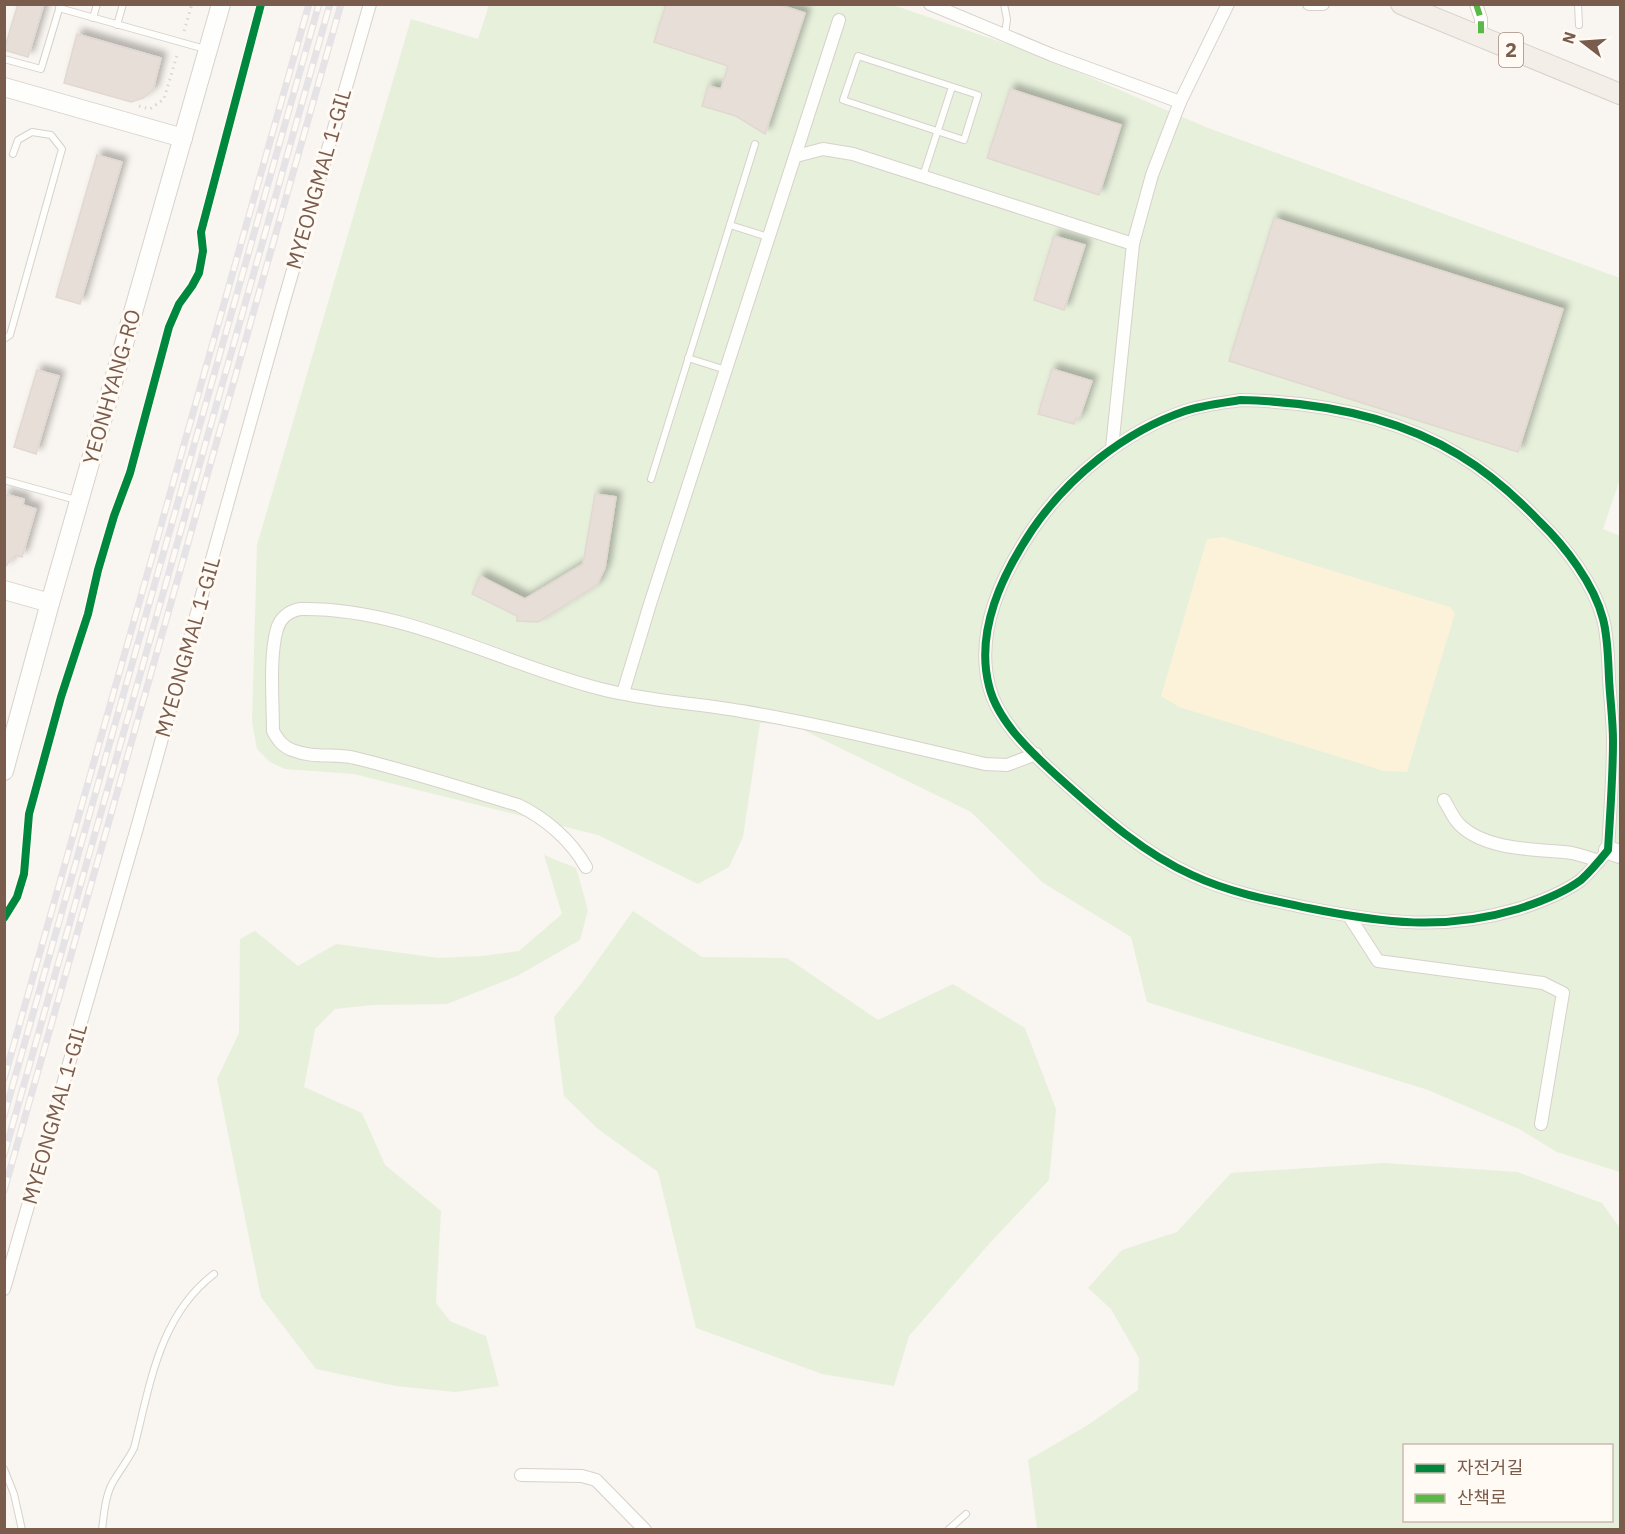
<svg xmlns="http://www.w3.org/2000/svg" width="1625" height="1534" font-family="'IBM Plex Sans','Noto Sans KR',sans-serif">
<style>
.green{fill:#e7f0db;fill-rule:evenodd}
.sand{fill:#fbf2d9}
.building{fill:#e6ded7;stroke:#e2d8d2;stroke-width:1.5;filter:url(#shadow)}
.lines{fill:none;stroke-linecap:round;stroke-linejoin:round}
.lane-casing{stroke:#d7d1cb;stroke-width:8}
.street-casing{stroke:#d7d1cb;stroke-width:14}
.secondary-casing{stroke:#d9d2cb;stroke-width:20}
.primary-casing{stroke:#dad1cc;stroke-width:22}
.path{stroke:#dcd5d0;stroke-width:3;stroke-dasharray:1.5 4.5;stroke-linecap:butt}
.lane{stroke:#fefefd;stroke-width:6}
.street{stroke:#fefefd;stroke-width:12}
.secondary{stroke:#fefefd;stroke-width:18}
.primary{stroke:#f3eee8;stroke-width:20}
.rail-casing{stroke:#e6e3e7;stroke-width:7}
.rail{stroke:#fffaf3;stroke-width:4.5;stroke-dasharray:14;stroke-linecap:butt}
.quiet{stroke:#58b947;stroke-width:6;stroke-dasharray:12 6;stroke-linecap:butt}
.cycleway-casing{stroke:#fffaf3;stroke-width:11}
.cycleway{stroke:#00873e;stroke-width:8}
.labels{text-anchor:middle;stroke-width:6;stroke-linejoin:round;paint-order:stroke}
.shield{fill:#fffaf3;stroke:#a28b7f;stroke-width:1.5}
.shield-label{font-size:20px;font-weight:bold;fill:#7a5c4d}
.street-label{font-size:21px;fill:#7a5c4d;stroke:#fffaf3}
</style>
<defs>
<filter id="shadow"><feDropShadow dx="5.5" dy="-5.5" stdDeviation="3" flood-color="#0004"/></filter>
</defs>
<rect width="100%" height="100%" fill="#f9f5f0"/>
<g class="green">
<polygon points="489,5 893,5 1036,54 1208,128 1620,278 1620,479 1603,529 1620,536 1620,1172 1557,1152 1519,1129 1428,1090 1147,1002 1131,937 1042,882 971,812 793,725 760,723 743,837 729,867 698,884 598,835 354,774 285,769 270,762 257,749 252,722 257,545 411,19 478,39"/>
<polygon points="544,855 576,868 588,910 580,940 517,976 447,1004 372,1005 335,1009 315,1029 304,1087 362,1113 385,1165 441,1211 436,1303 450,1321 486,1336 499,1386 455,1392 396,1386 316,1369 261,1297 217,1079 239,1033 240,939 255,931 298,966 336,944 439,958 482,956 519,951 562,914"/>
<polygon points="633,911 702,957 787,958 878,1020 953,984 1025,1028 1056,1109 1049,1180 988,1245 909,1336 894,1386 822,1374 696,1328 658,1172 598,1129 564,1096 554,1017 581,984"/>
<path d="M1384,1163l133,9 85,31 18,25v301h-583l-9,-69 60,-35 50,-35 1,-32 -28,-49 -23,-21 34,-38 55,-18 54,-59zM1404,1446h208v74h-208z"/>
</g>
<polygon class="sand" points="1223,537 1450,607 1455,613 1407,772 1384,771 1179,707 1161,696 1207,539"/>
<g class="building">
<polygon points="18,4 44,4 28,57 4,50"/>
<polygon points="666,4 777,4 805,13 765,134 736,116 702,106 708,86 721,89 728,66 654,42"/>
<polygon points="77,34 161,58 153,90 143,98 131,102 64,83"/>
<polygon points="1010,89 1121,125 1099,195 987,158"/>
<polygon points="97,155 122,162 80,304 56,297"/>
<polygon points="1274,218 1563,309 1518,452 1229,361"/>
<polygon points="1054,236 1085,245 1064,310 1034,300"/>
<polygon points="1052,369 1092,381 1079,419 1076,418 1074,424 1038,414"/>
<polygon points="37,370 59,376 36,454 14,447"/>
<polygon points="4,494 24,499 23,505 36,509 22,557 15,555 4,568"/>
<polygon points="595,494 616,497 605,568 597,585 538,622 517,621 517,616 472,594 480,576 525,599 583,564"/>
</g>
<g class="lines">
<g class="lane-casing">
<g id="lane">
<polyline points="1004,4 1007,19 1005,35"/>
<polyline points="1578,4 1579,25"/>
<polyline points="59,8 205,49"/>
<polyline points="93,18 97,4"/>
<polyline points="117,25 123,4"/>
<polygon points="858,56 978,95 964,140 843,100"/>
<polyline points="4,59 41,69 60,6"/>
<polyline points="923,176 952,87"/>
<polyline points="730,225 768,237"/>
<polyline points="4,339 10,335 62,149 51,135 32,132 18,140 13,154"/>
<polyline points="688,358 726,370"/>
<polyline points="651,479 755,144"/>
<polyline points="4,480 76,500"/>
<polyline points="4,1469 14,1494 22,1530"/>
<path d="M102,1530c2,-16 3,-34 11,-48 7,-12 15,-22 21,-34 16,-63 25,-132 80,-174"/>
<polyline points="948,1530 966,1514"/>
</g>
</g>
<g class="street-casing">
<g id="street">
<polyline points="930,4 1052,55 1180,102 1228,4"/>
<polyline points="1309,4 1323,4"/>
<polyline points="1476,4 1481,19 1481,37"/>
<polyline points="796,156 823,149 853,154 1133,244 1112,448"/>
<polyline points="1133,244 1152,175 1180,102"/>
<path d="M1241,400c74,2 153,15 218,55 30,18 56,41 80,66 26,25 55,63 64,98 5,19 5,40 6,59 1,21 4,42 4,63 0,37 -3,73 -5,109 -8,10 -17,21 -27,30 -19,14 -41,22 -63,29 -74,22 -135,14 -210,-1 -39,-8 -80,-16 -116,-33 -47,-21 -88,-57 -126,-91 -28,-25 -68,-60 -77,-98 -14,-55 13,-111 43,-156 36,-53 92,-98 153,-119 18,-6 37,-8 56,-11z"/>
<polyline points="623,693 650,604 839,20"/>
<path d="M1444,800c5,8 9,18 15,24 26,27 79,25 113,29 9,2 18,5 27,8"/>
<path d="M586,867c-15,-27 -41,-49 -68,-62 -54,-16 -109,-34 -163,-47 -22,-5 -40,1 -63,-8 -10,-4 -14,-10 -19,-19 0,-29 -4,-75 4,-102 3,-11 12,-18 23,-20 106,-2 201,55 301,80 46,12 94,14 140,22 82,14 163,34 244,53l22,1 29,-11"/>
<polyline points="1349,916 1378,961 1543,983 1563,993 1541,1124"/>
<polyline points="4,1289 137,828 282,308 370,4"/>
<polyline points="521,1475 582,1476 596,1480 645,1530"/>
</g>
</g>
<g class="secondary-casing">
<g id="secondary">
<polyline points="4,87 183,138"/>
<polyline points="4,590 50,603"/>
<polyline points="4,771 50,603 221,4"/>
<polyline points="1608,850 1620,854"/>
</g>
</g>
<g class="primary-casing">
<polyline id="primary" points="1401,4 1620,94"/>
</g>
<g class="path">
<polyline points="184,31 192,4"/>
<polyline points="139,106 150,109 164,99 178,52"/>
</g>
<use href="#lane" class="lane"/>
<use href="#street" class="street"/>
<use href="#secondary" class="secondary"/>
<use href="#primary" class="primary"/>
<g class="rail-casing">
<g id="rail">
<polyline points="4,1079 309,4"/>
<polyline points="4,1116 319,4"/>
<polyline points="4,1155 330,4"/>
<polyline points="4,1191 341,4"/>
</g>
</g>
<use href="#rail" class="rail"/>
<polyline class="quiet" points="1476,4 1481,19 1481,37"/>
<g class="cycleway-casing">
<g id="cycleway">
<path d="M1241,400c74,2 153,15 218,55 30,18 56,41 80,66 26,25 55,63 64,98 5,19 5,40 6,59 1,21 4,42 4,63 0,37 -3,73 -5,109 -8,10 -17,21 -27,30 -19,14 -41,22 -63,29 -74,22 -135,14 -210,-1 -39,-8 -80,-16 -116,-33 -47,-21 -88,-57 -126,-91 -28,-25 -68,-60 -77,-98 -14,-55 13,-111 43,-156 36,-53 92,-98 153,-119 18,-6 37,-8 56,-11z"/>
<polyline points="4,918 17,897 24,874 29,814 61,697 88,614 98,570 114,516 130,473 169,327 179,304 192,286 199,273 203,251 201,232 261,4"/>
</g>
</g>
<use href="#cycleway" class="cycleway"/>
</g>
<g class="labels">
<rect class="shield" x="1499" y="33" width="24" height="34" rx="4.5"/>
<g class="shield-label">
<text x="1511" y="57">2</text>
</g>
<g class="street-label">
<text transform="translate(319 179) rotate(-74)" y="7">MYEONGMAL 1-GIL</text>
<text transform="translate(112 387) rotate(-74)" y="7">YEONHYANG-RO</text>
<text transform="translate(188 647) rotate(-74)" y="7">MYEONGMAL 1-GIL</text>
<text transform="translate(55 1114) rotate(-74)" y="7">MYEONGMAL 1-GIL</text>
</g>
</g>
<rect width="1625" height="1534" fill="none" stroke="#7a5c4d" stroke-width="12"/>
<rect x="1403" y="1444" width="210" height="78" fill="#fffaf3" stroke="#cabbb1" stroke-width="1.5"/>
<rect x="1415" y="1464" width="30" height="9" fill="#00873e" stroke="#cabbb1" stroke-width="1.5"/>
<text x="1457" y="1474" font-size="18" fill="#7a5c4d">자전거길</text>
<rect x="1415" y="1494" width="30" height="9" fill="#58b947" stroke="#cabbb1" stroke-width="1.5"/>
<text x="1457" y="1504" font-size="18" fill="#7a5c4d">산책로</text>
<g transform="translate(1583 42) rotate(287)" stroke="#fffaf3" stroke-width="4.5" paint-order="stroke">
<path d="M0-4.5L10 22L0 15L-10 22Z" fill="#7a5c4d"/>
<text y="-9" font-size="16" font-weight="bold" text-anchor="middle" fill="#7a5c4d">N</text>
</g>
</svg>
